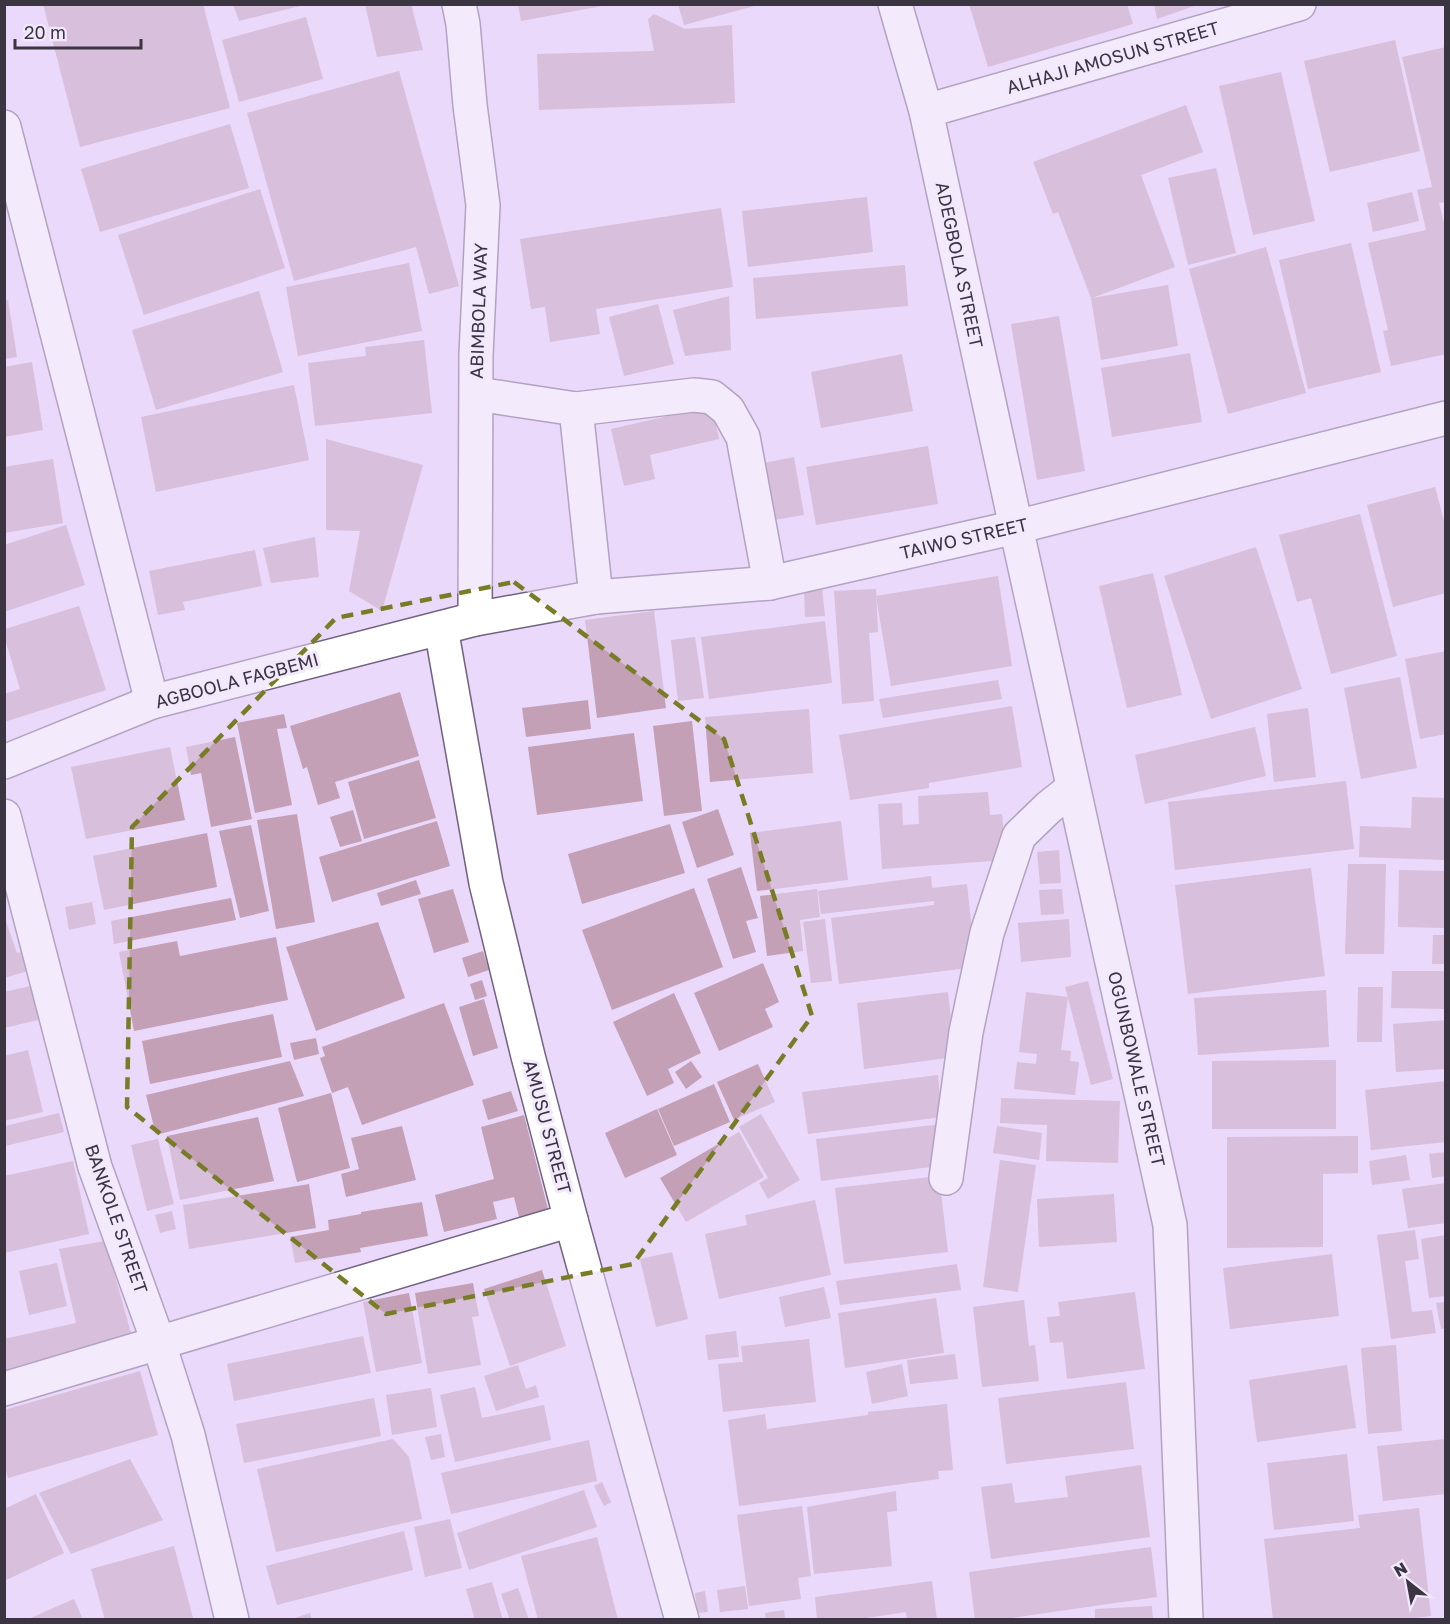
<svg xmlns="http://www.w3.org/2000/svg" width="1450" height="1624" font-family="'Golos Text',sans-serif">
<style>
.building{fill:#c3a0b5}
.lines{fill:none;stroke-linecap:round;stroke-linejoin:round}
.minor-casing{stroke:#71627f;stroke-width:36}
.minor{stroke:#fff;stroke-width:33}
.marked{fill:none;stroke:#777c25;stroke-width:4.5;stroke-dasharray:12 8;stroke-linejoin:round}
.labels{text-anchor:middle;stroke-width:6;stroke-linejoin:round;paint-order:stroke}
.street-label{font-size:18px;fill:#3b3441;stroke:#f3e9fd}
</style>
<rect width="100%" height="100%" fill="#ead9fa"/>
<g class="building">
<polygon points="43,4 203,4 230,108 80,147"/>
<polygon points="233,4 303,4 304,5 239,21"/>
<polygon points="365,4 411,4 423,50 377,57"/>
<polygon points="518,4 602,4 602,6 521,21"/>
<polygon points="678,4 758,4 758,5 684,25"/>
<polygon points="969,4 1127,4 1133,24 988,67"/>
<polygon points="1154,4 1197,4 1197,5 1157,19"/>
<polygon points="654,14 685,29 732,25 735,103 539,110 537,54 654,51 648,19"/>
<polygon points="306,17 323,79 239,102 222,40"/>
<polygon points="1395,40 1420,151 1330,172 1304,61"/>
<polygon points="1446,47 1446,202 1439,203 1446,231 1446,354 1391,366 1383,331 1388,330 1368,243 1426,230 1417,190 1432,187 1402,57"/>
<polygon points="399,71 459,286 429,294 416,247 294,281 247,113"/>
<polygon points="1281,72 1315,221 1253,235 1219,86"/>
<polygon points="1186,105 1203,152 1141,175 1175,267 1092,298 1168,285 1178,346 1101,360 1091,298 1058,212 1053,214 1033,162"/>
<polygon points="230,124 249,188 100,232 81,169"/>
<polygon points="1216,168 1236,253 1188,265 1168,178"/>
<polygon points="260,189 285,268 144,315 118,235"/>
<polygon points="1412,192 1419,221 1373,232 1367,203"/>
<polygon points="867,197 873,252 748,267 742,211"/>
<polygon points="721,208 733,287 596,309 600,334 550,342 545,307 531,309 520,239"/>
<polygon points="1351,243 1381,372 1308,389 1279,260"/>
<polygon points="1266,247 1306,393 1228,414 1189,269"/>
<polygon points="409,263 422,331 298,356 286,287"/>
<polygon points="905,265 908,306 756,319 753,278"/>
<polygon points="259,291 283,372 156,410 132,330"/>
<polygon points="729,296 731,350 685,356 673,310"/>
<polygon points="8,300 17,357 4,359 4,301"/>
<polygon points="658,304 674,364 624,376 609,317"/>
<polygon points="1059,316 1085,471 1037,480 1011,324"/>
<polygon points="424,340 432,413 315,426 308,363 366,356 365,347"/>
<polygon points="1190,353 1202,422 1112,437 1101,368"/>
<polygon points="902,354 913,411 821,428 811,372"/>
<polygon points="32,362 43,430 4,437 4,367"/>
<polygon points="294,385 309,460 156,492 141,417"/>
<polygon points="712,406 719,439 650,455 655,479 624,486 611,429"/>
<polygon points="326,439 423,465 382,611 349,591 360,531 326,530"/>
<polygon points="928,446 938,504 816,525 806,467"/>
<polygon points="794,457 804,515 774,520 764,463"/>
<polygon points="53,459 63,523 4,533 4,467"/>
<polygon points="1435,487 1446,528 1446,593 1393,607 1367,505"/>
<polygon points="1360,514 1397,656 1331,674 1311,598 1297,602 1279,535"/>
<polygon points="66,525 85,585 4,612 4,545"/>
<polygon points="315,537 319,577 271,583 263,548"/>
<polygon points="1256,547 1302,689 1211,719 1164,576"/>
<polygon points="255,550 262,586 183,602 185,610 158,615 149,571"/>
<polygon points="1153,573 1182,695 1127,708 1099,586"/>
<polygon points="998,576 1012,666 891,686 876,596"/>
<polygon points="822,587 825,616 805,617 804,589"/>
<polygon points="876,589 878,632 869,633 874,701 842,704 834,591"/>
<polygon points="79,606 106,690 4,722 4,694 20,689 5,639 5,629"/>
<polygon points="654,611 666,708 597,718 585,620"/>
<polygon points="825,621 832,683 709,699 701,637"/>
<polygon points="695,637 704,698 678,701 671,640"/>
<polygon points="1446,651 1446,734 1420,739 1405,659"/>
<polygon points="1400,677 1417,768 1361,779 1344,688"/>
<polygon points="998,680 1002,699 883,718 879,699"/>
<polygon points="400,692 419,756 335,782 340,798 318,805 307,767 303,769 290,726"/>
<polygon points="588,700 591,729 526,737 522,708"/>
<polygon points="1012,706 1022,767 929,783 929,788 850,800 839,735"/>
<polygon points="1308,708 1316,777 1274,782 1267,714"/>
<polygon points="809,709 813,773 710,782 705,717"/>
<polygon points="284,714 287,728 277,729 292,805 255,813 237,723"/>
<polygon points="692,721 702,811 664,816 653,726"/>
<polygon points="1255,727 1266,776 1145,804 1135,755"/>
<polygon points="634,733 643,801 537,815 528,747"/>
<polygon points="235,737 252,819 211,827 201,773 191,775 186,747"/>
<polygon points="170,747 185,820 86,839 71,767"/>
<polygon points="419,760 436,818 364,839 348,782"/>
<polygon points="1346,781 1354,849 1175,870 1168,802"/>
<polygon points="988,792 990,815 1002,814 1006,860 882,869 878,804 902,803 903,825 919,824 918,796"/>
<polygon points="1412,797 1446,798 1446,860 1359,857 1360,826 1411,828"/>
<polygon points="718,809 734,855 697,868 682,822"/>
<polygon points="353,810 362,841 340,847 330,817"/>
<polygon points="297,814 315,922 276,929 257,820"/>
<polygon points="437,821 450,866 332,902 319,857"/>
<polygon points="841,821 848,880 757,891 750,833"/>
<polygon points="670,824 685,873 582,904 568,854"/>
<polygon points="251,825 269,911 240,918 219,831"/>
<polygon points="207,833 217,887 104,910 93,856"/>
<polygon points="1059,850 1061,883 1040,884 1037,852"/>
<polygon points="1348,864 1386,864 1384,954 1345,954"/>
<polygon points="741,867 758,918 746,921 756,952 733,959 707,879"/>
<polygon points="1311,868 1325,976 1188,994 1175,885"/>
<polygon points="1399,870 1446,871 1446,928 1398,927"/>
<polygon points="931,876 932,888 967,884 976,967 839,984 831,918 934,905 934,901 821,914 818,891"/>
<polygon points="416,880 421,894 381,906 377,893"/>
<polygon points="694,888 723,967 612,1010 582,930"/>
<polygon points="453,889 469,942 434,953 418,899"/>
<polygon points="817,889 820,917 800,920 803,951 767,956 760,896"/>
<polygon points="1062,889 1064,914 1041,915 1039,890"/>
<polygon points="231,898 236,920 114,944 111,921"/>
<polygon points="92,902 96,924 69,930 65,907"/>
<polygon points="4,916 17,953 22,952 28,971 4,978"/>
<polygon points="825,919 832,981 811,983 803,922"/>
<polygon points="1069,919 1071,957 1021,962 1018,923"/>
<polygon points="378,922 405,998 316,1031 286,947"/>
<polygon points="1433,935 1446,935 1446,964 1432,964"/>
<polygon points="276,937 288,1000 134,1031 119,952 177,941 180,956"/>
<polygon points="483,951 489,970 468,977 462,958"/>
<polygon points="763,963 779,1002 765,1009 773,1027 719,1051 694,993"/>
<polygon points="1392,971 1446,971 1446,1009 1391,1008"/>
<polygon points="482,980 487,996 475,1000 470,984"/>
<polygon points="1088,981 1113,1079 1091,1085 1065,987"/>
<polygon points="35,985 42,1019 4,1028 4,992"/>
<polygon points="1358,987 1383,987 1382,1042 1357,1042"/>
<polygon points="1326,990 1329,1047 1198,1055 1194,998"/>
<polygon points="948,992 955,1057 864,1069 857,1003"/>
<polygon points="1026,992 1068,997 1061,1050 1071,1051 1070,1061 1079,1062 1075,1095 1014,1089 1017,1062 1036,1064 1037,1054 1019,1052"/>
<polygon points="674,993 701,1053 668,1069 674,1083 647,1096 613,1022"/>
<polygon points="484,999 498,1048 473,1056 459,1007"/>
<polygon points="444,1003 474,1085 362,1125 348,1087 332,1093 320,1058 325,1056 322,1047"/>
<polygon points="273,1014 282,1057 150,1084 142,1041"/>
<polygon points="1446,1020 1446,1069 1396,1072 1393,1024"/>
<polygon points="316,1038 319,1054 294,1060 290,1043"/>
<polygon points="28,1050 43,1112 4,1121 4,1056"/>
<polygon points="1336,1060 1336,1129 1212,1129 1212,1061"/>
<polygon points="290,1061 304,1096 156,1135 146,1095"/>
<polygon points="691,1061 702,1077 686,1089 675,1072"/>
<polygon points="758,1064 775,1102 734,1120 717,1082"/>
<polygon points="938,1075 942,1117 808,1134 802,1092"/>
<polygon points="1446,1081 1446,1142 1371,1150 1365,1090"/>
<polygon points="714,1084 730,1122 674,1146 658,1109"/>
<polygon points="511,1091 518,1111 488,1120 482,1100"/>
<polygon points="331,1093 350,1168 297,1182 278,1108"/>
<polygon points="1001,1098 1120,1101 1118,1163 1046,1161 1047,1125 1000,1123"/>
<polygon points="657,1109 677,1155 625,1178 605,1133"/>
<polygon points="59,1113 64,1132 5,1146 5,1126"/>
<polygon points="761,1114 800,1180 768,1199 759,1183 768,1178 739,1127"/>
<polygon points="524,1115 549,1213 520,1221 514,1197 493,1202 497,1219 444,1232 435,1195 494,1179 481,1127"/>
<polygon points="258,1117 274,1181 180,1200 167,1136"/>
<polygon points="942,1124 946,1165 821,1181 816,1139"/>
<polygon points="402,1126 416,1180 346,1197 341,1174 359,1169 351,1138"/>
<polygon points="997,1126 1042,1133 1039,1160 993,1153"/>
<polygon points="739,1132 764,1177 686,1222 660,1178"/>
<polygon points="1358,1136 1358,1173 1323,1174 1323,1247 1227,1248 1227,1137"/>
<polygon points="158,1139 174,1204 147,1211 131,1145"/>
<polygon points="1446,1152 1446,1176 1432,1178 1429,1154"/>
<polygon points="1406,1155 1410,1180 1372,1185 1369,1161"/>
<polygon points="1000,1160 1036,1165 1018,1292 983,1287"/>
<polygon points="73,1161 89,1234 4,1253 4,1176"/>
<polygon points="939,1176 948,1252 844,1264 835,1188"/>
<polygon points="1446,1183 1446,1223 1408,1228 1402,1189"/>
<polygon points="309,1184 316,1228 189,1249 183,1205"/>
<polygon points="1114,1194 1117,1242 1039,1247 1037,1199"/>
<polygon points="815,1200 831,1275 719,1299 705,1234 747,1225 745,1215"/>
<polygon points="422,1202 428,1236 360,1248 361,1252 295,1263 290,1237 329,1230 328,1220 361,1214 361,1212"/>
<polygon points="172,1211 176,1229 160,1233 155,1215"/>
<polygon points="1415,1230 1419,1259 1405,1261 1412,1312 1432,1310 1436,1333 1391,1339 1377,1235"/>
<polygon points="1446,1235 1446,1296 1429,1298 1421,1239"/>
<polygon points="105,1241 135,1347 4,1378 4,1339 76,1323 59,1249"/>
<polygon points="672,1252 688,1319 656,1327 640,1259"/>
<polygon points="1332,1254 1339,1316 1230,1329 1223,1268"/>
<polygon points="57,1263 67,1306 29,1315 19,1271"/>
<polygon points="957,1264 961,1290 840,1305 836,1281"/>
<polygon points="542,1270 566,1346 510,1366 484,1289"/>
<polygon points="473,1283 479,1316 472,1317 481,1365 428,1374 415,1293"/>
<polygon points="824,1287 831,1318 785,1327 779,1297"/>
<polygon points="1135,1292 1145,1369 1067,1379 1063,1342 1050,1343 1047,1317 1060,1316 1058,1302"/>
<polygon points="409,1293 422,1363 376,1372 363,1302"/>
<polygon points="936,1298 944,1353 845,1368 838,1313"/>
<polygon points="1024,1300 1029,1346 1035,1345 1039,1381 982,1387 973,1307"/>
<polygon points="1446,1302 1446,1328 1441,1329 1436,1303"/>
<polygon points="736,1331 739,1357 708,1360 705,1335"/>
<polygon points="363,1336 371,1373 234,1401 227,1364"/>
<polygon points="809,1339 816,1402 723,1412 718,1364 743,1362 741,1346"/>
<polygon points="1396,1345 1402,1431 1368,1434 1361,1348"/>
<polygon points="955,1354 958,1379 910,1384 907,1360"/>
<polygon points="902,1364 908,1396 872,1404 866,1372"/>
<polygon points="518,1365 526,1389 536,1385 539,1397 496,1411 484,1376"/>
<polygon points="1347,1365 1356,1428 1257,1442 1249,1380"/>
<polygon points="140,1371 158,1435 8,1478 4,1464 4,1410"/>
<polygon points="1126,1382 1134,1449 1006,1464 998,1398"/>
<polygon points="475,1387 482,1418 544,1405 551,1440 455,1462 440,1395"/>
<polygon points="431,1388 437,1427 392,1435 386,1395"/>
<polygon points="374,1398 381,1436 244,1463 236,1424"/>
<polygon points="947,1404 953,1470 938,1471 939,1479 739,1506 728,1420 765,1414 767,1429 868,1415 868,1412"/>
<polygon points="441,1434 445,1457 431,1460 425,1437"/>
<polygon points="393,1439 409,1457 422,1519 276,1552 257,1469"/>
<polygon points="1446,1439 1446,1494 1383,1501 1377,1446"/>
<polygon points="589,1440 597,1481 451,1514 441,1473"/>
<polygon points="1347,1454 1354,1521 1274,1530 1267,1463"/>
<polygon points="130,1459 163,1520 71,1554 39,1493"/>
<polygon points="1141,1465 1150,1537 991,1559 981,1487 1012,1483 1015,1503 1068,1497 1065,1476"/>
<polygon points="602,1482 611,1502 604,1506 594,1486"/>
<polygon points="584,1490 597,1527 469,1570 457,1533"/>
<polygon points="896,1491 897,1511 887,1512 892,1566 814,1574 807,1507"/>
<polygon points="36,1494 64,1553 4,1581 4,1509"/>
<polygon points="802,1506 811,1576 798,1578 801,1599 749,1606 737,1515"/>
<polygon points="1419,1508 1431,1616 1397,1620 1273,1620 1264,1539 1360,1528 1358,1515"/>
<polygon points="450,1519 462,1568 425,1577 414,1527"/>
<polygon points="404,1531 413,1570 277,1605 266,1566"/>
<polygon points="597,1537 618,1620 538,1620 521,1556"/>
<polygon points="174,1546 193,1618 187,1620 105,1620 91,1569"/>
<polygon points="1151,1547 1157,1597 997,1620 975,1620 969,1572"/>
<polygon points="932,1581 937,1620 907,1620 906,1612 853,1620 817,1620 815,1597"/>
<polygon points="492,1582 503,1620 475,1620 466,1589"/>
<polygon points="745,1586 748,1609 720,1612 717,1590"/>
<polygon points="518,1588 529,1620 510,1620 501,1594"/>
<polygon points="705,1591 708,1612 697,1613 695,1593"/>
<polygon points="74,1599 83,1620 26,1620"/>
<polygon points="1152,1606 1153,1620 1095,1620 1095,1609"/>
<polygon points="784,1610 785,1620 766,1620 765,1613"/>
<polygon points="310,1613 312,1620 292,1620 292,1619"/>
</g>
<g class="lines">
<g class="minor-casing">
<g id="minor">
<polyline points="459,4 463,24 470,105 483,205 476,355 475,619"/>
<polyline points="895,4 926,111 1016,527 1170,1225 1186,1620"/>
<polyline points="926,111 1299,4"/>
<polyline points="4,127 152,702"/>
<polyline points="477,394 576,409 694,395 712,397 728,410 743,437 770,583"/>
<polyline points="576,409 596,597"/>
<polyline points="441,628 486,883 528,1056 571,1220 682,1620"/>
<polyline points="4,762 152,702 475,619 596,597 770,583 1016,527 1446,418"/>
<polyline points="4,816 95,1167 159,1344 188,1435 232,1620"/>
<polyline points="946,1178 966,1032 987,933 1019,836 1049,807 1073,788"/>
<polyline points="4,1389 571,1220"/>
</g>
</g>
<use href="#minor" class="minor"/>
</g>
<path d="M0 0H1450V1624H0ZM514,582l210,157 88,277 -179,248 -247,50 -259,-207 5,-280 204,-209z" fill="#ead9fa" fill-opacity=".55" fill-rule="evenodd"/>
<path class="marked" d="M514,582l210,157 88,277 -179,248 -247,50 -259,-207 5,-280 204,-209z"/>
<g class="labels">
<g class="street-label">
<text transform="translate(1113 58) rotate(-16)" y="6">ALHAJI AMOSUN STREET</text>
<text transform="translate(959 265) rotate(78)" y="6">ADEGBOLA STREET</text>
<text transform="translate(479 311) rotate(-88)" y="6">ABIMBOLA WAY</text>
<text transform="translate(964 539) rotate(-13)" y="6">TAIWO STREET</text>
<text transform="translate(237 681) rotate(-15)" y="6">AGBOOLA FAGBEMI</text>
<text transform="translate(1136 1069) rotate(77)" y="6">OGUNBOWALE STREET</text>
<text transform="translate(547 1127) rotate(75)" y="6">AMUSU STREET</text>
<text transform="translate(116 1219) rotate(71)" y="6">BANKOLE STREET</text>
</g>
</g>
<rect width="1450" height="1624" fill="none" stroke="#3b3441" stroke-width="12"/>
<g transform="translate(1408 1582) rotate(329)" stroke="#f3e9fd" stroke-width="4.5" paint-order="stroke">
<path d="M0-4.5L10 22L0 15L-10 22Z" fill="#3b3441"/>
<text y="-9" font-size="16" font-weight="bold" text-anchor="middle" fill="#3b3441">N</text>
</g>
<path d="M15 39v9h126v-9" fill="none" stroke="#3b3441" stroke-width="3"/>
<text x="24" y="39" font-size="18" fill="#3b3441" stroke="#f3e9fd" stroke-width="4.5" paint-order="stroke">20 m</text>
</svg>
